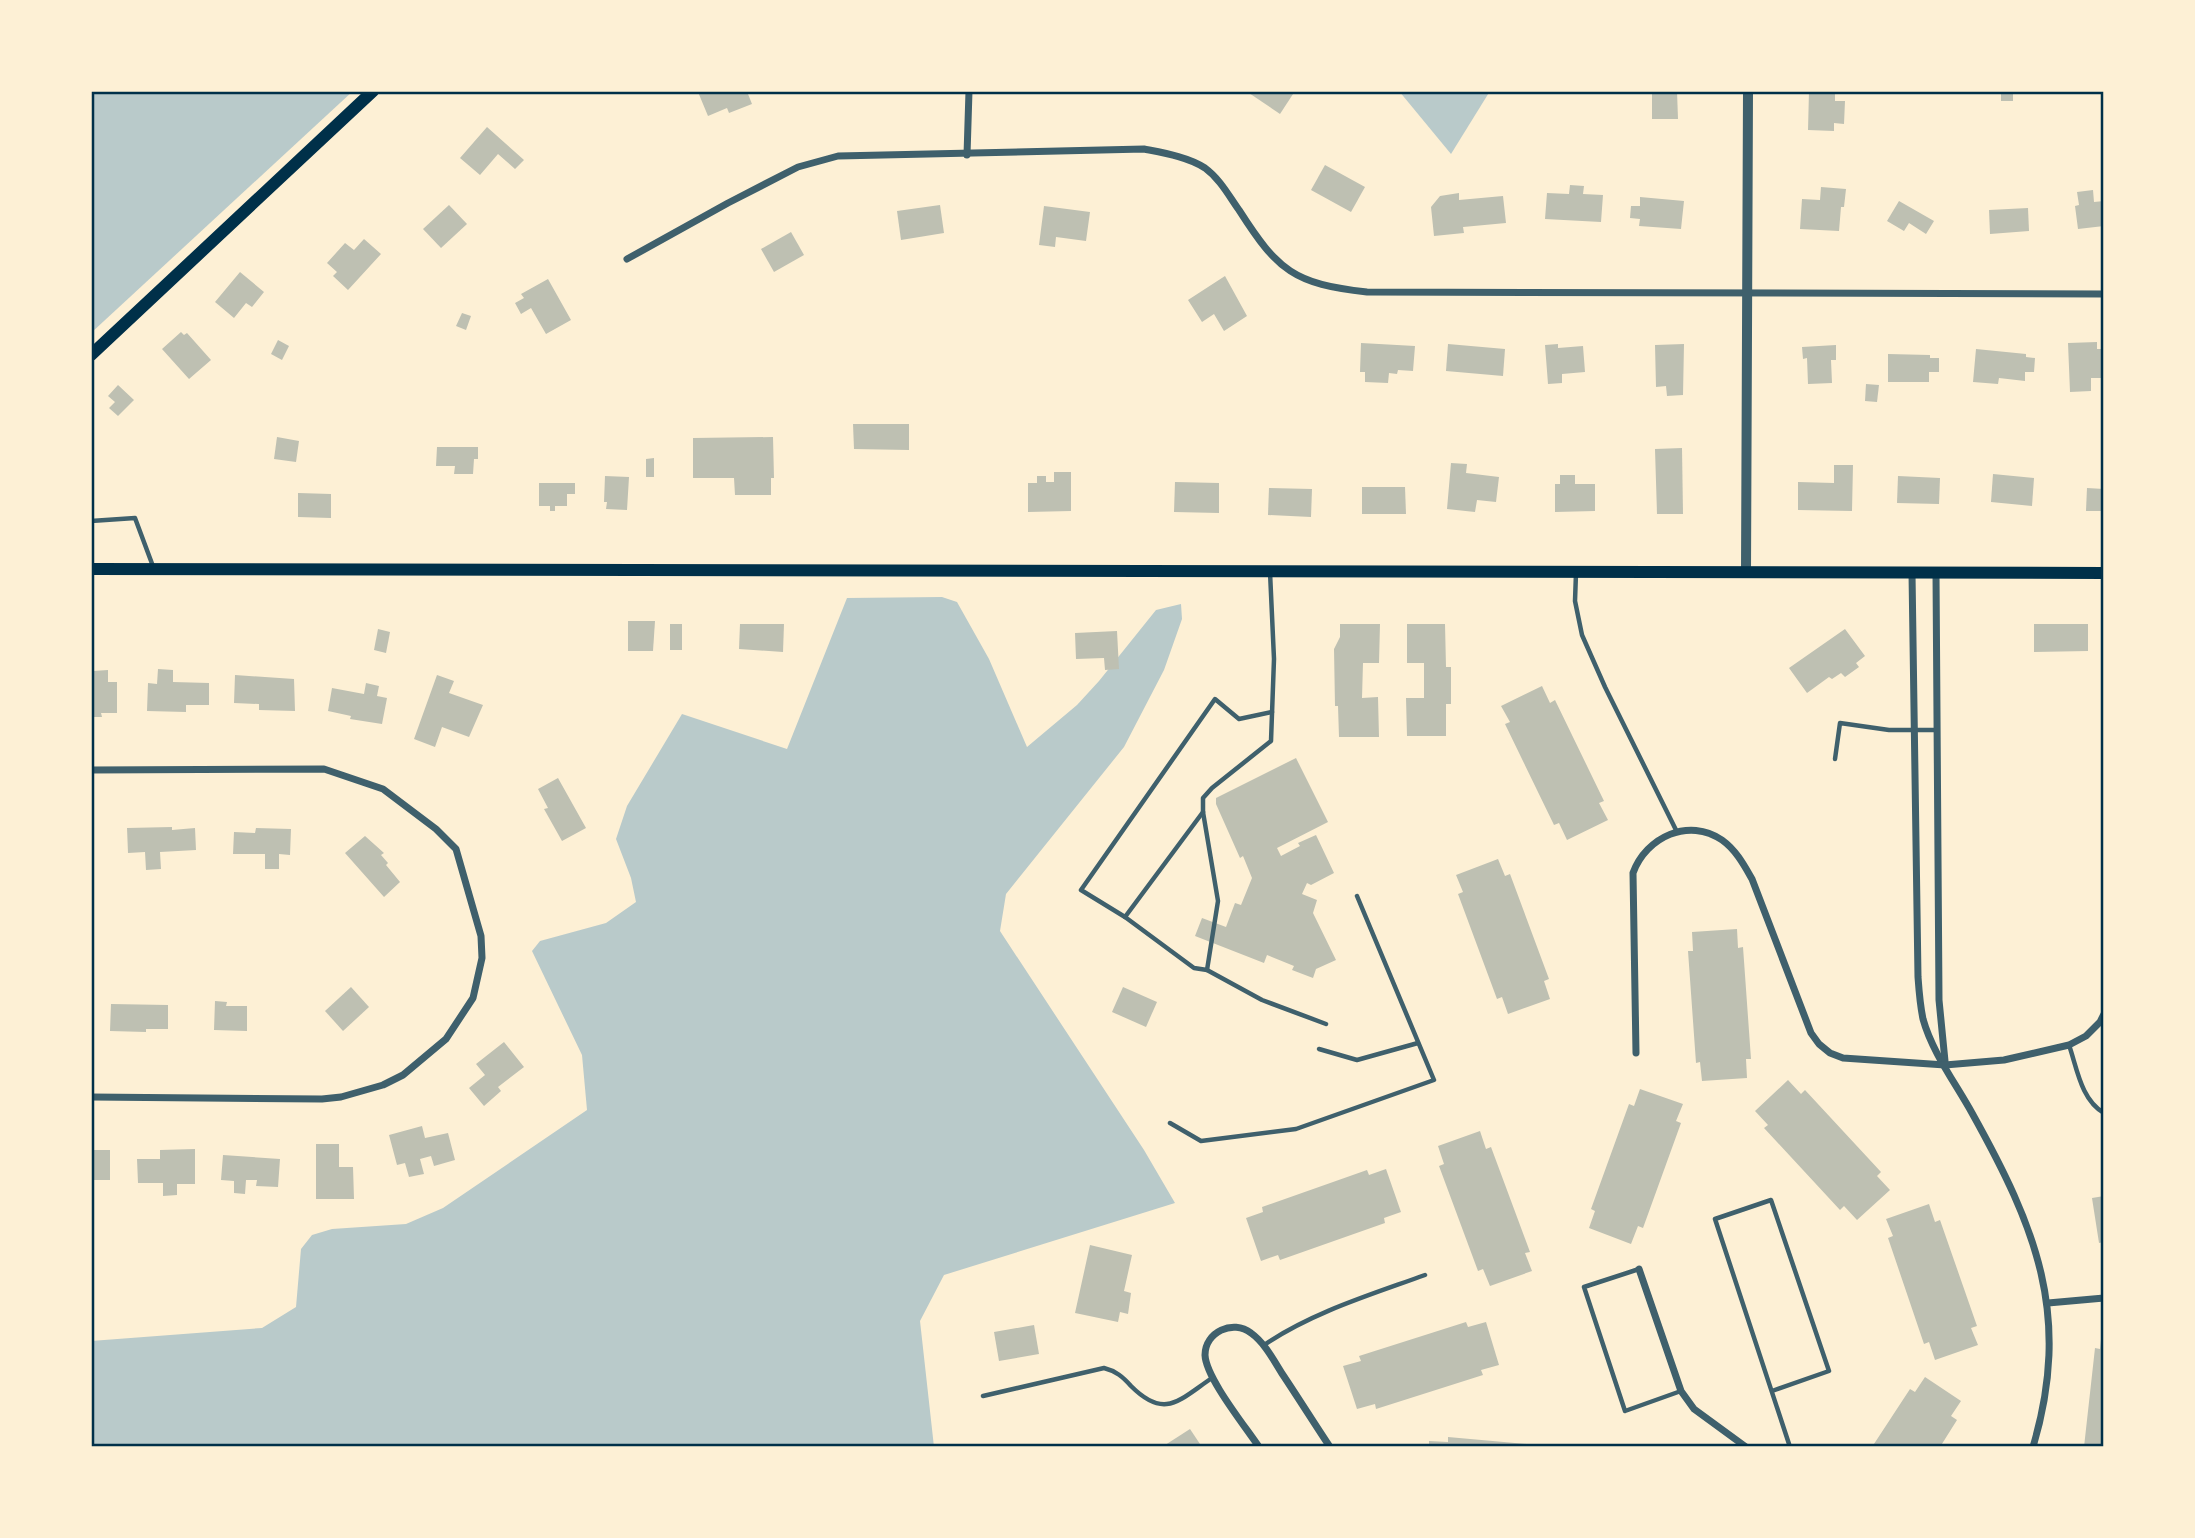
<svg xmlns="http://www.w3.org/2000/svg" width="2195" height="1538" font-family="Literata,serif">
<style>
.green{fill:#b9caca}
.building{fill:#bec0b2}
.lines{fill:none;stroke-linecap:round;stroke-linejoin:round}
.service{stroke:#3f606c;stroke-width:4.5}
.minor{stroke:#3f606c;stroke-width:7}
.tertiary{stroke:#3f606c;stroke-width:10}
.secondary{stroke:#003049;stroke-width:12}
.neatline{fill:none;stroke:#003049;stroke-width:2.5}
</style>
<rect width="100%" height="100%" fill="#fdf0d5"/>
<g class="green">
<polygon points="91,91 353,91 91,333"/>
<polygon points="1399,91 1490,91 1451,154"/>
<polygon points="942,597 957,602 989,659 1027,747 1077,705 1099,681 1156,610 1181,604 1182,619 1164,670 1124,747 1006,894 1000,931 1144,1150 1175,1203 944,1275 920,1321 934,1447 91,1447 91,1341 262,1328 296,1307 301,1249 312,1235 332,1229 406,1224 443,1208 587,1110 582,1055 532,951 540,941 606,923 636,902 631,878 616,839 627,806 682,714 787,749 847,598"/>
</g>
<g class="building">
<polygon points="702,91 750,91 748,94 752,104 729,113 727,108 708,116 698,92"/>
<polygon points="1246,91 1295,91 1280,114"/>
<polygon points="1652,91 1677,91 1678,119 1652,119"/>
<polygon points="1809,91 1835,91 1835,101 1845,101 1844,124 1834,123 1834,131 1808,130"/>
<rect x="2001" y="91" width="12" height="10"/>
<polygon points="487,127 524,160 515,169 498,154 480,175 460,158"/>
<polygon points="1325,165 1365,187 1351,212 1311,190"/>
<polygon points="1570,185 1584,186 1583,194 1603,195 1601,222 1545,219 1547,193 1569,194"/>
<polygon points="1821,187 1846,189 1844,207 1841,207 1839,231 1800,229 1802,199 1820,200"/>
<polygon points="2093,190 2094,202 2104,201 2104,226 2078,229 2075,206 2079,205 2077,192"/>
<polygon points="1459,193 1459,200 1503,196 1506,223 1463,227 1464,233 1434,236 1431,207 1440,196"/>
<polygon points="1640,197 1684,201 1681,229 1639,226 1640,219 1630,218 1631,206 1640,206"/>
<polygon points="1899,201 1934,221 1926,234 1909,223 1904,231 1887,221"/>
<polygon points="449,205 467,224 441,248 423,229"/>
<polygon points="940,205 944,233 901,240 897,211"/>
<polygon points="1044,206 1090,212 1086,241 1056,237 1055,247 1039,245"/>
<polygon points="2028,208 2029,231 1990,234 1989,210"/>
<polygon points="791,232 804,255 774,272 761,249"/>
<polygon points="364,239 381,254 348,290 333,276 337,272 327,263 345,243 354,250"/>
<polygon points="240,272 264,292 252,307 246,303 234,318 215,302"/>
<polygon points="1225,276 1247,316 1224,331 1214,314 1202,322 1188,300"/>
<polygon points="548,279 571,320 546,334 531,308 521,314 515,303 524,298 521,294"/>
<polygon points="462,313 471,316 466,330 456,326"/>
<polygon points="181,332 184,335 187,333 211,360 189,379 162,349"/>
<polygon points="278,340 289,346 282,360 271,354"/>
<polygon points="2097,342 2097,349 2104,349 2104,378 2091,378 2091,391 2070,392 2068,343"/>
<polygon points="1361,343 1415,346 1413,371 1398,370 1397,374 1389,373 1388,383 1365,382 1365,372 1360,372"/>
<polygon points="1448,344 1505,349 1503,376 1446,371"/>
<polygon points="1558,344 1558,348 1583,346 1585,372 1562,374 1562,383 1548,384 1545,345"/>
<polygon points="1684,344 1683,395 1667,396 1666,386 1656,387 1655,345"/>
<polygon points="1836,345 1836,360 1831,360 1832,383 1808,384 1807,358 1803,359 1802,347"/>
<polygon points="1976,349 2026,354 2026,357 2035,358 2034,372 2025,372 2025,381 1999,378 1998,384 1973,382"/>
<polygon points="1888,354 1930,355 1930,358 1939,358 1939,372 1929,372 1929,382 1888,382"/>
<polygon points="1866,384 1879,385 1877,402 1865,401"/>
<polygon points="118,385 134,400 118,416 109,408 115,402 108,396"/>
<polygon points="853,424 909,424 909,450 854,449"/>
<polygon points="277,437 299,441 296,462 274,459"/>
<polygon points="773,437 774,478 771,478 771,495 735,495 734,478 693,478 693,438"/>
<polygon points="437,447 478,447 478,459 474,459 473,474 454,474 455,466 436,466"/>
<polygon points="1682,448 1683,514 1657,514 1655,449"/>
<polygon points="654,458 654,477 646,477 646,459"/>
<polygon points="1451,463 1467,464 1466,473 1499,477 1496,502 1477,500 1475,512 1447,509"/>
<polygon points="1834,465 1853,465 1852,511 1798,510 1798,482 1834,483"/>
<polygon points="1054,472 1071,472 1071,511 1028,512 1028,483 1037,483 1037,476 1046,476 1046,482 1054,482"/>
<polygon points="1993,474 2034,478 2032,506 1991,502"/>
<polygon points="1560,475 1575,475 1575,484 1595,484 1595,511 1555,512 1555,484 1560,484"/>
<polygon points="605,476 629,477 627,510 606,509 607,502 604,502"/>
<polygon points="1898,476 1940,478 1939,504 1897,503"/>
<polygon points="1175,482 1219,483 1219,513 1174,512"/>
<polygon points="539,483 575,483 575,494 567,494 567,506 555,506 555,511 550,511 550,506 539,506"/>
<polygon points="1362,487 1405,487 1406,514 1362,514"/>
<polygon points="1269,488 1312,489 1311,517 1268,515"/>
<polygon points="2087,488 2104,489 2104,511 2086,511"/>
<polygon points="298,493 331,494 331,518 298,517"/>
<polygon points="628,621 655,621 653,651 628,651"/>
<rect x="670" y="624" width="12" height="26"/>
<polygon points="740,624 784,624 783,652 739,649"/>
<polygon points="1340,624 1380,624 1379,663 1363,663 1362,698 1378,697 1379,737 1339,737 1338,706 1335,706 1334,649 1340,637"/>
<polygon points="1407,624 1445,624 1446,667 1451,667 1451,704 1446,704 1446,736 1407,736 1406,698 1424,698 1424,663 1407,663"/>
<polygon points="2034,624 2088,624 2088,651 2034,652"/>
<polygon points="378,629 390,632 386,653 374,650"/>
<polygon points="1845,629 1865,656 1856,663 1859,667 1845,677 1841,673 1832,679 1829,677 1807,693 1789,668"/>
<polygon points="1117,631 1119,669 1105,670 1104,658 1076,659 1075,633"/>
<polygon points="158,669 173,670 173,682 209,683 209,705 186,705 186,712 147,711 148,683 157,684"/>
<polygon points="108,670 108,682 117,682 117,713 101,713 102,717 91,717 93,671"/>
<polygon points="235,675 294,679 295,711 259,710 259,704 234,703"/>
<polygon points="437,675 454,681 449,693 483,705 469,737 442,727 435,747 414,739"/>
<polygon points="366,683 379,686 377,696 387,698 382,724 350,719 351,716 328,711 332,688 364,694"/>
<polygon points="1542,686 1550,703 1555,700 1604,801 1599,803 1608,820 1567,840 1559,823 1554,825 1505,724 1510,722 1501,706"/>
<polygon points="1296,758 1328,822 1277,848 1281,856 1300,846 1298,843 1316,835 1334,873 1311,885 1307,883 1302,894 1317,900 1313,913 1336,960 1316,969 1313,978 1292,970 1294,966 1267,955 1264,963 1195,936 1202,918 1226,927 1235,903 1241,905 1252,878 1243,856 1240,858 1216,804 1216,798"/>
<polygon points="558,778 586,828 562,841 544,809 548,808 538,789"/>
<polygon points="172,827 172,830 195,828 196,850 160,852 161,869 146,870 145,852 128,853 127,828"/>
<polygon points="256,828 291,829 290,855 279,854 279,869 265,869 265,854 233,854 234,832 255,833"/>
<polygon points="365,836 384,853 381,855 388,863 386,865 400,882 384,897 345,853"/>
<polygon points="1498,859 1505,876 1510,874 1549,979 1544,981 1550,999 1508,1014 1502,997 1497,999 1458,894 1463,892 1456,875"/>
<polygon points="1737,929 1738,948 1743,947 1751,1059 1746,1059 1747,1078 1702,1081 1700,1062 1696,1063 1688,951 1693,951 1692,932"/>
<polygon points="351,987 369,1007 343,1031 325,1011"/>
<polygon points="1123,987 1157,1002 1146,1027 1112,1012"/>
<polygon points="215,1001 227,1002 226,1006 247,1006 247,1031 214,1030"/>
<polygon points="111,1004 168,1005 168,1029 146,1029 146,1032 110,1031"/>
<polygon points="504,1042 524,1067 498,1087 501,1091 484,1106 469,1088 485,1075 476,1064"/>
<polygon points="1788,1080 1801,1094 1805,1090 1881,1172 1877,1176 1890,1190 1857,1220 1844,1206 1840,1210 1764,1128 1768,1125 1755,1111"/>
<polygon points="1640,1089 1683,1104 1676,1121 1681,1123 1643,1228 1638,1226 1631,1244 1589,1228 1595,1211 1591,1209 1629,1104 1634,1106"/>
<polygon points="422,1126 425,1138 448,1133 455,1160 434,1166 431,1156 420,1159 424,1174 409,1177 405,1163 397,1165 389,1135"/>
<polygon points="1480,1131 1486,1149 1491,1147 1530,1252 1525,1253 1532,1271 1490,1286 1483,1269 1478,1271 1439,1166 1444,1164 1438,1146"/>
<polygon points="316,1144 339,1144 339,1167 353,1167 354,1199 316,1199"/>
<polygon points="195,1149 195,1184 177,1184 177,1195 163,1196 163,1183 138,1183 137,1159 160,1159 160,1150"/>
<rect x="91" y="1150" width="19" height="30"/>
<polygon points="223,1155 280,1159 278,1187 256,1186 257,1180 246,1180 245,1194 234,1193 234,1181 221,1180"/>
<polygon points="1386,1169 1401,1212 1384,1218 1385,1223 1280,1260 1278,1255 1261,1261 1246,1218 1263,1212 1262,1207 1367,1170 1369,1175"/>
<polygon points="2104,1196 2104,1242 2099,1243 2092,1198"/>
<polygon points="1929,1204 1935,1222 1940,1220 1977,1326 1971,1328 1978,1345 1935,1360 1929,1342 1924,1344 1888,1238 1893,1236 1886,1219"/>
<polygon points="1090,1245 1132,1255 1124,1291 1131,1293 1128,1314 1120,1312 1118,1322 1075,1313"/>
<polygon points="1466,1322 1468,1327 1486,1322 1499,1365 1481,1370 1483,1375 1376,1409 1375,1404 1357,1409 1343,1366 1361,1361 1359,1356"/>
<polygon points="1034,1325 1039,1354 999,1361 994,1332"/>
<polygon points="2102,1329 2104,1447 2084,1447 2095,1348 2100,1349"/>
<polygon points="1925,1377 1961,1401 1951,1416 1957,1420 1940,1447 1872,1447 1910,1389 1915,1392"/>
<polygon points="1190,1429 1202,1447 1162,1447"/>
<polygon points="1448,1437 1537,1445 1536,1447 1429,1447 1429,1441 1448,1442"/>
</g>
<g class="lines">
<g class="service">
<polyline points="91,521 135,518 154,569"/>
<polyline points="1576,573 1575,601 1582,635 1605,687 1677,832"/>
<polyline points="1835,759 1840,723 1889,730 1937,730"/>
<polyline points="1203,812 1125,917 1081,890 1215,699 1239,719 1272,712"/>
<polyline points="1125,917 1194,968 1207,970 1262,1000 1326,1024"/>
<polyline points="1207,970 1218,901 1203,812 1203,798 1212,788 1271,741 1274,659 1270,572"/>
<path d="M2069,1045c8,23 12,55 35,68"/>
<polyline points="1319,1049 1357,1060 1418,1043"/>
<polyline points="1170,1123 1201,1141 1296,1129 1434,1080 1357,896"/>
<polyline points="1639,1269 1584,1287 1625,1411 1681,1391"/>
<path d="M1264,1345c49,-33 106,-50 161,-70"/>
<polyline points="1772,1391 1829,1371 1771,1200 1715,1219 1790,1447"/>
<path d="M983,1396l121,-28c12,3 19,9 27,18 34,34 48,14 81,-8"/>
</g>
<g class="minor">
<polyline points="967,155 969,91"/>
<path d="M627,259l101,-56 70,-36 40,-11 306,-7c20,4 44,8 61,19 15,11 24,28 34,42 39,61 55,74 128,82l737,2"/>
<path d="M1912,573l6,404c1,14 2,28 5,42 9,33 33,65 49,94 64,115 100,202 61,334"/>
<polyline points="1936,573 1939,1000 1945,1061"/>
<polyline points="91,770 324,769 383,789 436,829 456,849 481,936 482,958 473,998 446,1039 403,1075 383,1085 341,1097 322,1099 91,1097"/>
<path d="M1636,1053l-3,-180c13,-36 56,-56 89,-33 14,10 22,25 30,39l59,154 8,11 11,9 13,5 102,7 59,-5 65,-15 17,-9 14,-14 4,-8"/>
<polyline points="1639,1269 1681,1391 1694,1409 1746,1447"/>
<polyline points="2048,1303 2104,1298"/>
<path d="M1259,1447c-14,-21 -53,-69 -54,-92 0,-23 28,-36 46,-22 14,10 23,28 32,42 16,24 31,48 47,72"/>
</g>
<polyline class="tertiary" points="1746,573 1748,91"/>
<g class="secondary">
<polyline points="91,355 373,91"/>
<polyline points="91,569 2104,573"/>
</g>
</g>
<rect width="2195" height="1538" fill="none" stroke="#fdf0d5" stroke-width="186"/>
<rect x="93" y="93" width="2009" height="1352" class="neatline"/>
</svg>
